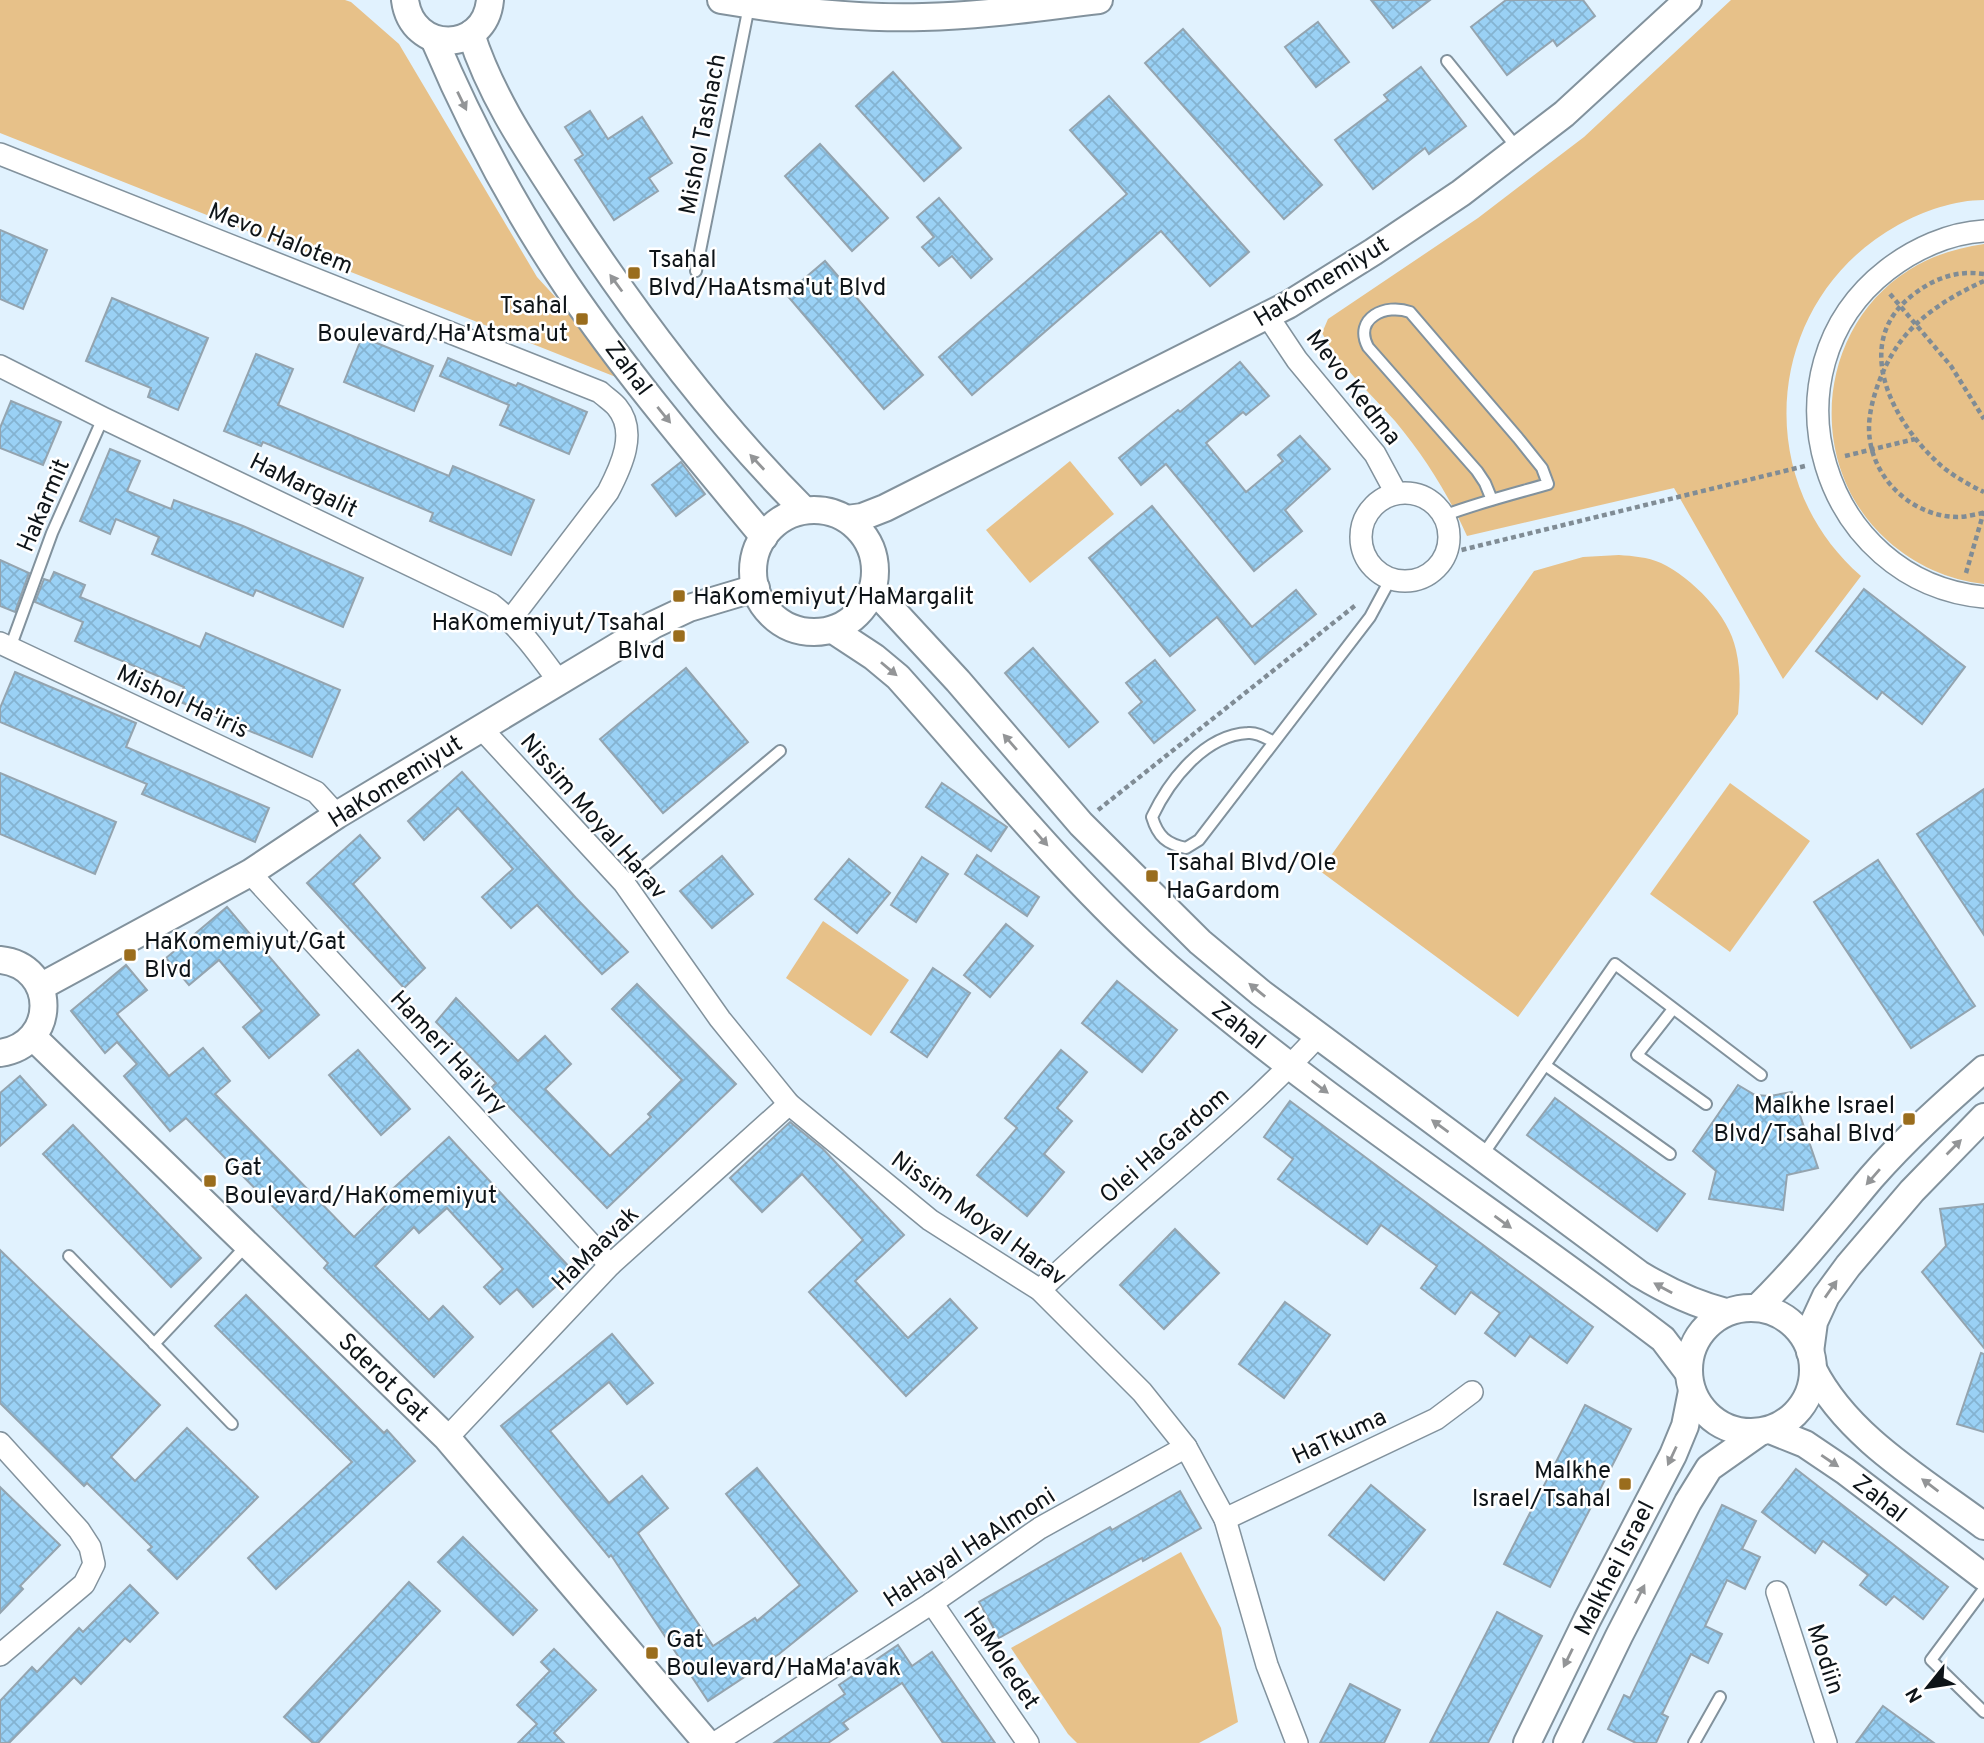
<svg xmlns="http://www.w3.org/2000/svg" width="1984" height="1743" font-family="Overpass,sans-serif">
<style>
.green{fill:#e7c189}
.building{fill:url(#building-cross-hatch);stroke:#94a4af;stroke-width:2}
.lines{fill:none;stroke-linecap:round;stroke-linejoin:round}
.service-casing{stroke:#82929d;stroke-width:14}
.minor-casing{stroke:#82929d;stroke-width:24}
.tertiary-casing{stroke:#82929d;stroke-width:30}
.path{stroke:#808c95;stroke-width:4.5;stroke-dasharray:5 3.5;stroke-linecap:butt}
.service{stroke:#fff;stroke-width:10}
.minor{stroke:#fff;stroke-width:21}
.tertiary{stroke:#fff;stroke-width:26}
.oneway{fill:#939597}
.poi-dot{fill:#9a6d1d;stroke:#fff;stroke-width:2.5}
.labels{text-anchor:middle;stroke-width:5;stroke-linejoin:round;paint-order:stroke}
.street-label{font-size:24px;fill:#0e1418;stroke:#fff}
.poi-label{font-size:24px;fill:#0e1418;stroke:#fff;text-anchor:start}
</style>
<defs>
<pattern id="building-cross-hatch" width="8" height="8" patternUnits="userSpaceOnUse" patternTransform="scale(1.75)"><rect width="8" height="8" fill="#9ad1f5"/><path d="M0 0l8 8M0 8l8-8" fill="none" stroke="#84b3d1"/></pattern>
</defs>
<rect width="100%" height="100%" fill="#e1f2fe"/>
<g class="green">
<polygon points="0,0 345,0 351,2 399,44 537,277 636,385 0,133"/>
<path d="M1731,0h253v200c-29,0 -61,11 -86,25 -132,73 -150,253 -37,351l-78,103 -109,-191 -207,48c-19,-42 -42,-79 -72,-115 -25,-28 -55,-55 -73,-88l6,-14 150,-101 106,-81z"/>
<path d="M1984,244v340c-36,-4 -69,-19 -96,-43 -83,-73 -73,-212 21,-271 23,-15 49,-22 75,-26z"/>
<polygon points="1070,461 1114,514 1030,583 986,530"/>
<path d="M1619,555c14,1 28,2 42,8 31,15 68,52 75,87 5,22 4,42 2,64l-220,303 -198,-146 214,-300 49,-14z"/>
<polygon points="1730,783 1810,841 1730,952 1650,894"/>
<polygon points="823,921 909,980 871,1036 786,978"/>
<polygon points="1181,1552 1221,1628 1238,1722 1199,1743 1077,1743 1068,1734 1011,1648"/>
</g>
<g class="building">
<polygon points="1371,0 1430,0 1393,28"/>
<polygon points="1506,0 1583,0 1595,16 1557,46 1553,40 1507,75 1471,27"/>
<polygon points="1318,22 1349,62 1316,87 1285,47"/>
<polygon points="1183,29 1322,185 1284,219 1145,63"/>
<polygon points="1421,67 1466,126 1429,154 1425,148 1373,189 1335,140 1388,100 1384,95"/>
<polygon points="893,72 961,148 924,181 856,106"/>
<polygon points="1109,96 1249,252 1210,286 1161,231 972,395 939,357 1127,194 1070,130"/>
<polygon points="590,111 608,139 642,117 672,163 649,178 658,191 614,220 575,160 583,155 565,127"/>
<polygon points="820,144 888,218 852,251 785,176"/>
<polygon points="939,198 992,259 971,278 952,256 939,266 922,247 934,237 917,217"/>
<polygon points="0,230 47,250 23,309 0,299"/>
<polygon points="825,261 923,375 884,409 786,294"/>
<polygon points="112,298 208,338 178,410 148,397 151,388 86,361"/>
<polygon points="362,337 433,366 414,411 344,382"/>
<polygon points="256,354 293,369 278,405 449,476 453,466 534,500 511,555 430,521 433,513 263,442 261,446 224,431"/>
<polygon points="448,358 516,386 518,383 587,412 569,454 500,425 509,405 440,376"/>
<polygon points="1240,362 1269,396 1246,415 1243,412 1206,443 1246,492 1283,461 1278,455 1300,436 1330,469 1285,510 1302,531 1254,571 1166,464 1141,485 1119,458 1178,410 1180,412"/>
<polygon points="11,401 61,422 43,465 0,448 0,428"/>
<polygon points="110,449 140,461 127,491 171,509 174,500 243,526 363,578 343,627 256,590 253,596 152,554 159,537 116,519 110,534 80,521"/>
<polygon points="681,462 705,494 676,516 652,485"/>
<polygon points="1152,506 1252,627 1296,590 1316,614 1255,664 1217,617 1170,656 1089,558"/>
<polygon points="0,560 29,573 15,612 0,606"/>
<polygon points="54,572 85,585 80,597 200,647 206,633 340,690 312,757 178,701 184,687 75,641 83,622 35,602 44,579 50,581"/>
<polygon points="1864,589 1965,667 1922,724 1882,692 1877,699 1816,651"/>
<polygon points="1033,648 1098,722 1069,747 1005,673"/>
<polygon points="1155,660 1195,710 1154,743 1129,713 1142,702 1126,683"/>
<polygon points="686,668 748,742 663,813 600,739"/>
<polygon points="15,672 136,723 126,747 269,808 255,842 142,794 147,784 0,722 0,708"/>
<polygon points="462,772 576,898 628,952 602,974 537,905 511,928 482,897 513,869 458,808 424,840 408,821"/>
<polygon points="0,773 116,822 95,874 0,834"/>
<polygon points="942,783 1007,827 991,851 926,807"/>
<polygon points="1984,789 1984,935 1917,834"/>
<polygon points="360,835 380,858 353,884 425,968 404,988 307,883"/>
<polygon points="977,855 1039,897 1027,916 965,874"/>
<polygon points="722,856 753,894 712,928 680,891"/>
<polygon points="922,857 948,874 916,922 891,905"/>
<polygon points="849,859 890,893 857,933 815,899"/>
<polygon points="1878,860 1975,1006 1911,1048 1814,902"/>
<polygon points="227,907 319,1015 269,1058 243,1027 262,1011 219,960 189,985 166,958"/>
<polygon points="1006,924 1033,946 990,997 964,975"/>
<polygon points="126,965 147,990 117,1014 169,1076 203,1048 230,1081 215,1094 354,1237 390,1201 385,1196 449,1137 573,1271 533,1307 517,1289 500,1304 484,1287 503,1269 447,1208 419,1233 414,1227 375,1266 429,1320 443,1306 473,1337 434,1377 324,1268 328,1263 186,1118 170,1131 124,1076 137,1064 117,1042 105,1053 71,1011"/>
<polygon points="933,968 970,993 927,1057 891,1032"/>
<polygon points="1117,981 1177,1030 1142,1072 1082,1023"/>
<polygon points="637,984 736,1084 607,1208 491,1088 496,1083 436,1022 456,998 518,1061 545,1036 571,1064 545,1089 610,1156 651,1117 648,1114 682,1080 612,1009"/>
<polygon points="358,1050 410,1109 381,1135 329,1075"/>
<polygon points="1061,1050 1087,1072 1057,1108 1072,1121 1044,1154 1064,1172 1027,1216 977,1175 1017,1128 1005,1118"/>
<polygon points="20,1076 46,1105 0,1146 0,1093"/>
<polygon points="1738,1085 1755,1095 1770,1096 1792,1092 1818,1168 1787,1175 1783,1210 1709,1199 1716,1171 1693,1151"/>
<polygon points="1555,1098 1685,1194 1657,1231 1527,1135"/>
<polygon points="1290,1101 1593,1327 1567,1363 1530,1336 1515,1356 1485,1333 1500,1313 1471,1292 1455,1314 1421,1288 1437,1266 1381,1225 1367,1244 1278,1179 1293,1159 1264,1137"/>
<polygon points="790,1122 823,1149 904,1235 855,1281 908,1338 950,1299 977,1328 906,1396 809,1292 863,1240 802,1174 762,1212 730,1178"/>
<polygon points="73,1125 201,1258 171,1287 43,1154"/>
<polygon points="1984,1204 1984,1348 1922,1272 1946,1246 1940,1209"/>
<polygon points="1175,1229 1219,1273 1164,1329 1120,1285"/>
<polygon points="0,1250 160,1405 111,1457 135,1481 187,1428 258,1497 177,1579 148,1550 152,1547 87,1483 84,1486 0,1403"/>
<polygon points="246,1295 384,1433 387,1430 415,1461 276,1589 248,1558 352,1462 215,1326"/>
<polygon points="1285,1302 1330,1335 1284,1398 1239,1364"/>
<polygon points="612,1334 653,1383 627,1404 609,1382 550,1431 609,1503 642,1476 668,1508 638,1533 713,1646 755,1618 757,1621 800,1585 726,1494 757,1468 857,1591 779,1654 708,1701 611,1555 609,1557 501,1426"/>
<polygon points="1981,1353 1984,1354 1984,1432 1957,1424"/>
<polygon points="1585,1405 1631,1429 1550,1587 1504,1564"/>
<polygon points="1796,1469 1948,1587 1923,1619 1894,1596 1886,1605 1860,1585 1868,1575 1823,1541 1815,1553 1762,1512"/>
<polygon points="1371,1485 1425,1530 1384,1580 1329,1535"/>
<polygon points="0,1487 60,1545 20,1586 23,1589 0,1613"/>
<polygon points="1180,1491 1201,1528 1143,1561 1142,1558 999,1638 979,1602 1110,1527 1112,1530"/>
<polygon points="1722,1505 1756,1521 1742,1549 1760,1557 1745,1589 1727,1580 1705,1626 1722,1634 1708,1663 1691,1654 1662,1714 1668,1717 1656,1743 1636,1743 1608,1729 1624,1695 1630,1698"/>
<polygon points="463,1537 537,1610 513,1635 438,1562"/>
<polygon points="409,1582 440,1611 318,1743 313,1743 284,1717"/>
<polygon points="130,1585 158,1613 130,1642 125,1638 81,1684 74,1677 9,1743 0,1743 0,1701 32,1667 37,1672 79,1628 83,1632"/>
<polygon points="1497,1612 1542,1636 1488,1743 1430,1743"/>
<polygon points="898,1645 912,1666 932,1652 995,1743 943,1743 902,1683 843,1723 848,1729 828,1743 774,1743 845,1694 839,1685"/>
<polygon points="554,1649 596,1690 554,1733 564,1743 518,1743 537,1724 517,1705 550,1671 541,1662"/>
<polygon points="1350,1684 1400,1710 1384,1743 1320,1743"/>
<polygon points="1883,1706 1934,1743 1856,1743"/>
</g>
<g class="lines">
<g class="service-casing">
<g id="service">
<polyline points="1447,61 1518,149"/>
<polyline points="696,271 749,6"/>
<path d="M1443,516c34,-13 70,-22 105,-32l-6,-16 -24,-30 -108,-126c-24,-9 -57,6 -42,35l109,124 8,12 7,17"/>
<polyline points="10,648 52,533 103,418"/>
<path d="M1274,742c-8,-4 -17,-10 -26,-9 -44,2 -79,48 -96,84 6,20 15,27 34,31l13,-8 171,-223 21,-39"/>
<polyline points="624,883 780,751"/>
<polyline points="1673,1009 1637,1055 1706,1104"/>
<polyline points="1545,1065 1670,1154"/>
<polyline points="1482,1156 1615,964 1761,1075"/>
<polyline points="69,1256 232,1424"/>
<polyline points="154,1344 247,1245"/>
<polyline points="1984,1589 1931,1660 1984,1712"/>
<polyline points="1694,1743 1720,1697"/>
</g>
</g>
<g class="minor-casing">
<g id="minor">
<path d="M0,154l600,238c5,5 12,9 17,15 21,25 4,60 -9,85l-97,127"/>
<path d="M1984,231c-35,2 -70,18 -97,39 -130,101 -65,312 97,327"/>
<polyline points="1267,315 1297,360 1375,454 1396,493"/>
<path d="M0,366l103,52 388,186c28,22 48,50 69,79"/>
<circle cx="1405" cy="537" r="44"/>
<polyline points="0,643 316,792 337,815"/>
<polyline points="481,728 624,883 720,1019 789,1104 930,1220 1040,1290 1142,1392 1186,1447 1225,1519 1267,1665 1297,1743"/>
<polyline points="250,873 610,1265"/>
<path d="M1040,1290c90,-87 193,-161 278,-254"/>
<polyline points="447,1438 610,1265 789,1104"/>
<polyline points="0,1443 79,1530 90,1547 94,1564 84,1584 0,1655"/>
<polyline points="1225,1519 1436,1419 1472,1392"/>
<polyline points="1777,1592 1826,1743"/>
<polyline points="932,1603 1028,1743"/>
<polyline points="715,1743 932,1603 1040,1528 1186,1447"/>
</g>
</g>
<g class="tertiary-casing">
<g id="tertiary">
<path d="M405,0c7,54 80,54 85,0"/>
<path d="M721,0c66,11 134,19 202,17 59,-1 117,-10 176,-17"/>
<path d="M471,34c20,63 58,118 93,172 71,109 149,213 240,304"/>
<path d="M434,39c36,85 81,170 133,247 60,88 129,169 197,251"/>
<circle cx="814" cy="571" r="61"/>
<polyline points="847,519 862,517 885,508 1288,305 1373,252 1461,193 1564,114 1688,0"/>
<path d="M873,589l85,92 123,143 119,118 61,51 378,281c28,17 55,30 87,38"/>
<path d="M833,630l41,27 24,20c88,98 171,203 270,290 156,135 331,247 495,372l25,33"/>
<path d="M0,960c58,6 58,85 0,93"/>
<polyline points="40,987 250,873 337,815 653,625 689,608 756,588"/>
<polyline points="33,1037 447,1438 707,1743"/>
<circle cx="1751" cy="1370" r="62"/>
<path d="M1757,1308c42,-41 77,-86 114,-130 35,-40 74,-75 113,-109"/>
<polyline points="1810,1352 1814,1322 1826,1296 1848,1266 1912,1191 1984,1117"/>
<path d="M1813,1369c34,68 111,112 171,157"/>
<polyline points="1770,1430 1805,1444 1845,1471 1984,1577"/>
<polyline points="1527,1743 1587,1620 1673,1455 1685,1426 1692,1391"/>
<polyline points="1567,1743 1619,1636 1688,1502 1709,1468 1760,1432"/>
</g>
</g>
<g class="path">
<path d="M1984,274c-27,-4 -49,4 -70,20 -62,46 -25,122 21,166 13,13 32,24 49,32"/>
<path d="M1984,281c-33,15 -68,36 -88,67 -14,21 -27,55 -27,80 0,48 42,89 89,89 8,0 18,-3 26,-4"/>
<polyline points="1890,294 1951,366 1984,419"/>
<polyline points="1845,456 1915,439"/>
<polyline points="1445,554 1805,466"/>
<polyline points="1966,573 1984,511"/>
<polyline points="1098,810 1357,604"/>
</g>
<use href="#service" class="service"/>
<use href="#minor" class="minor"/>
<use href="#tertiary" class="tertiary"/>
</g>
<defs><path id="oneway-solid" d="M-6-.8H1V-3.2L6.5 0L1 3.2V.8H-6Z" transform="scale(1.75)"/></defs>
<g class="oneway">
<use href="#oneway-solid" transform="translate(462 101) rotate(64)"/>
<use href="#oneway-solid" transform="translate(616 283) rotate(-126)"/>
<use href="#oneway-solid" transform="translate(664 415) rotate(51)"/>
<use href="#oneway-solid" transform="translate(757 462) rotate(-133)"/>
<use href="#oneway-solid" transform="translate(889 669) rotate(40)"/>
<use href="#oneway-solid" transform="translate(1010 742) rotate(-131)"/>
<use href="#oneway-solid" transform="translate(1041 838) rotate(49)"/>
<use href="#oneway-solid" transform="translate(1257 990) rotate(-141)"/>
<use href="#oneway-solid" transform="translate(1320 1087) rotate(37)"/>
<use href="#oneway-solid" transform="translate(1440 1126) rotate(-144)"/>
<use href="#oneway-solid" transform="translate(1954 1147) rotate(-45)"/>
<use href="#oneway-solid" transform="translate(1873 1177) rotate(131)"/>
<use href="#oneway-solid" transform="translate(1503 1222) rotate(36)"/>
<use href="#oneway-solid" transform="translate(1663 1288) rotate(-151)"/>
<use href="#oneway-solid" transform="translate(1831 1289) rotate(-55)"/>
<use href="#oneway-solid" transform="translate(1672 1456) rotate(115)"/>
<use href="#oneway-solid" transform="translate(1830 1461) rotate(34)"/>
<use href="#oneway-solid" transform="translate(1930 1485) rotate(-143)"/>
<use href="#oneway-solid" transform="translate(1640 1594) rotate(-63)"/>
<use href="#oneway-solid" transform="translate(1568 1658) rotate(116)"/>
</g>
<g class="poi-dot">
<rect x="627" y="266" width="14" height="14" rx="3.5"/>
<rect x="575" y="312" width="14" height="14" rx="3.5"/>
<rect x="672" y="589" width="14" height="14" rx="3.5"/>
<rect x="672" y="629" width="14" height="14" rx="3.5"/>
<rect x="1145" y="869" width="14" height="14" rx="3.5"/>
<rect x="123" y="948" width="14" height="14" rx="3.5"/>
<rect x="1902" y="1112" width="14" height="14" rx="3.5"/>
<rect x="203" y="1174" width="14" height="14" rx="3.5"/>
<rect x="1618" y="1477" width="14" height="14" rx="3.5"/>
<rect x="645" y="1646" width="14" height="14" rx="3.5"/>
</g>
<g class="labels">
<g class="street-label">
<text transform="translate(702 134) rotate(-79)" y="8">Mishol Tashach</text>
<text transform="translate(281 238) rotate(22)" y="8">Mevo Halotem</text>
<text transform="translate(1321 281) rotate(-31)" y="8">HaKomemiyut</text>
<text transform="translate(629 368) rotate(53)" y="8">Zahal</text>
<text transform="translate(1354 387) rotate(52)" y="8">Mevo Kedma</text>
<text transform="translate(304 485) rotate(26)" y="8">HaMargalit</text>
<text transform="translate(43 505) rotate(-67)" y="8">Hakarmit</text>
<text transform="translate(183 701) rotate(25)" y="8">Mishol Ha'iris</text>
<text transform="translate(395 781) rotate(-32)" y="8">HaKomemiyut</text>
<text transform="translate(594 816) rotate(49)" y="8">Nissim Moyal Harav</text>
<text transform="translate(1239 1025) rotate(38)" y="8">Zahal</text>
<text transform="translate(449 1052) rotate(47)" y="8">Hameri Ha'ivry</text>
<text transform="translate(1164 1145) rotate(-41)" y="8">Olei HaGardom</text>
<text transform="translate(979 1218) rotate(36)" y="8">Nissim Moyal Harav</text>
<text transform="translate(595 1248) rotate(-44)" y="8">HaMaavak</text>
<text transform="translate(384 1377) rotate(44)" y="8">Sderot Gat</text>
<text transform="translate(1339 1436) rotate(-25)" y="8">HaTkuma</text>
<text transform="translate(1880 1498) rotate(38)" y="8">Zahal</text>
<text transform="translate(969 1547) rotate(-33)" y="8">HaHayal HaAlmoni</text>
<text transform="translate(1614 1568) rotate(-63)" y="8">Malkhei Israel</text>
<text transform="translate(1002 1658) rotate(56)" y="8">HaMoledet</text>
<text transform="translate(1826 1659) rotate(72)" y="8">Modiin</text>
</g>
<g class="poi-label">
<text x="648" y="267">Tsahal<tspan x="648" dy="28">Blvd/HaAtsma'ut Blvd</tspan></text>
<text x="568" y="313" text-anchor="end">Tsahal<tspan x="568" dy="28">Boulevard/Ha'Atsma'ut</tspan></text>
<text x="693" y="604">HaKomemiyut/HaMargalit</text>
<text x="665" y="630" text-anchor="end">HaKomemiyut/Tsahal<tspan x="665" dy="28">Blvd</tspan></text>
<text x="1166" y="870">Tsahal Blvd/Ole<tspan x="1166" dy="28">HaGardom</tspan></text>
<text x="144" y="949">HaKomemiyut/Gat<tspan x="144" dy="28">Blvd</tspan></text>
<text x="1895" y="1113" text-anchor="end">Malkhe Israel<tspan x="1895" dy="28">Blvd/Tsahal Blvd</tspan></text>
<text x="224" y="1175">Gat<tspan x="224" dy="28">Boulevard/HaKomemiyut</tspan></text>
<text x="1611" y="1478" text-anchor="end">Malkhe<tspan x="1611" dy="28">Israel/Tsahal</tspan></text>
<text x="666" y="1647">Gat<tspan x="666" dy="28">Boulevard/HaMa'avak</tspan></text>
</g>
</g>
<g transform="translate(1928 1687) rotate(240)" stroke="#ffffff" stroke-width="5" paint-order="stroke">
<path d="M0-5L12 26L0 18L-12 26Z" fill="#0e1418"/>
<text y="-10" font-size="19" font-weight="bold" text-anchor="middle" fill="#0e1418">N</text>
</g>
</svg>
